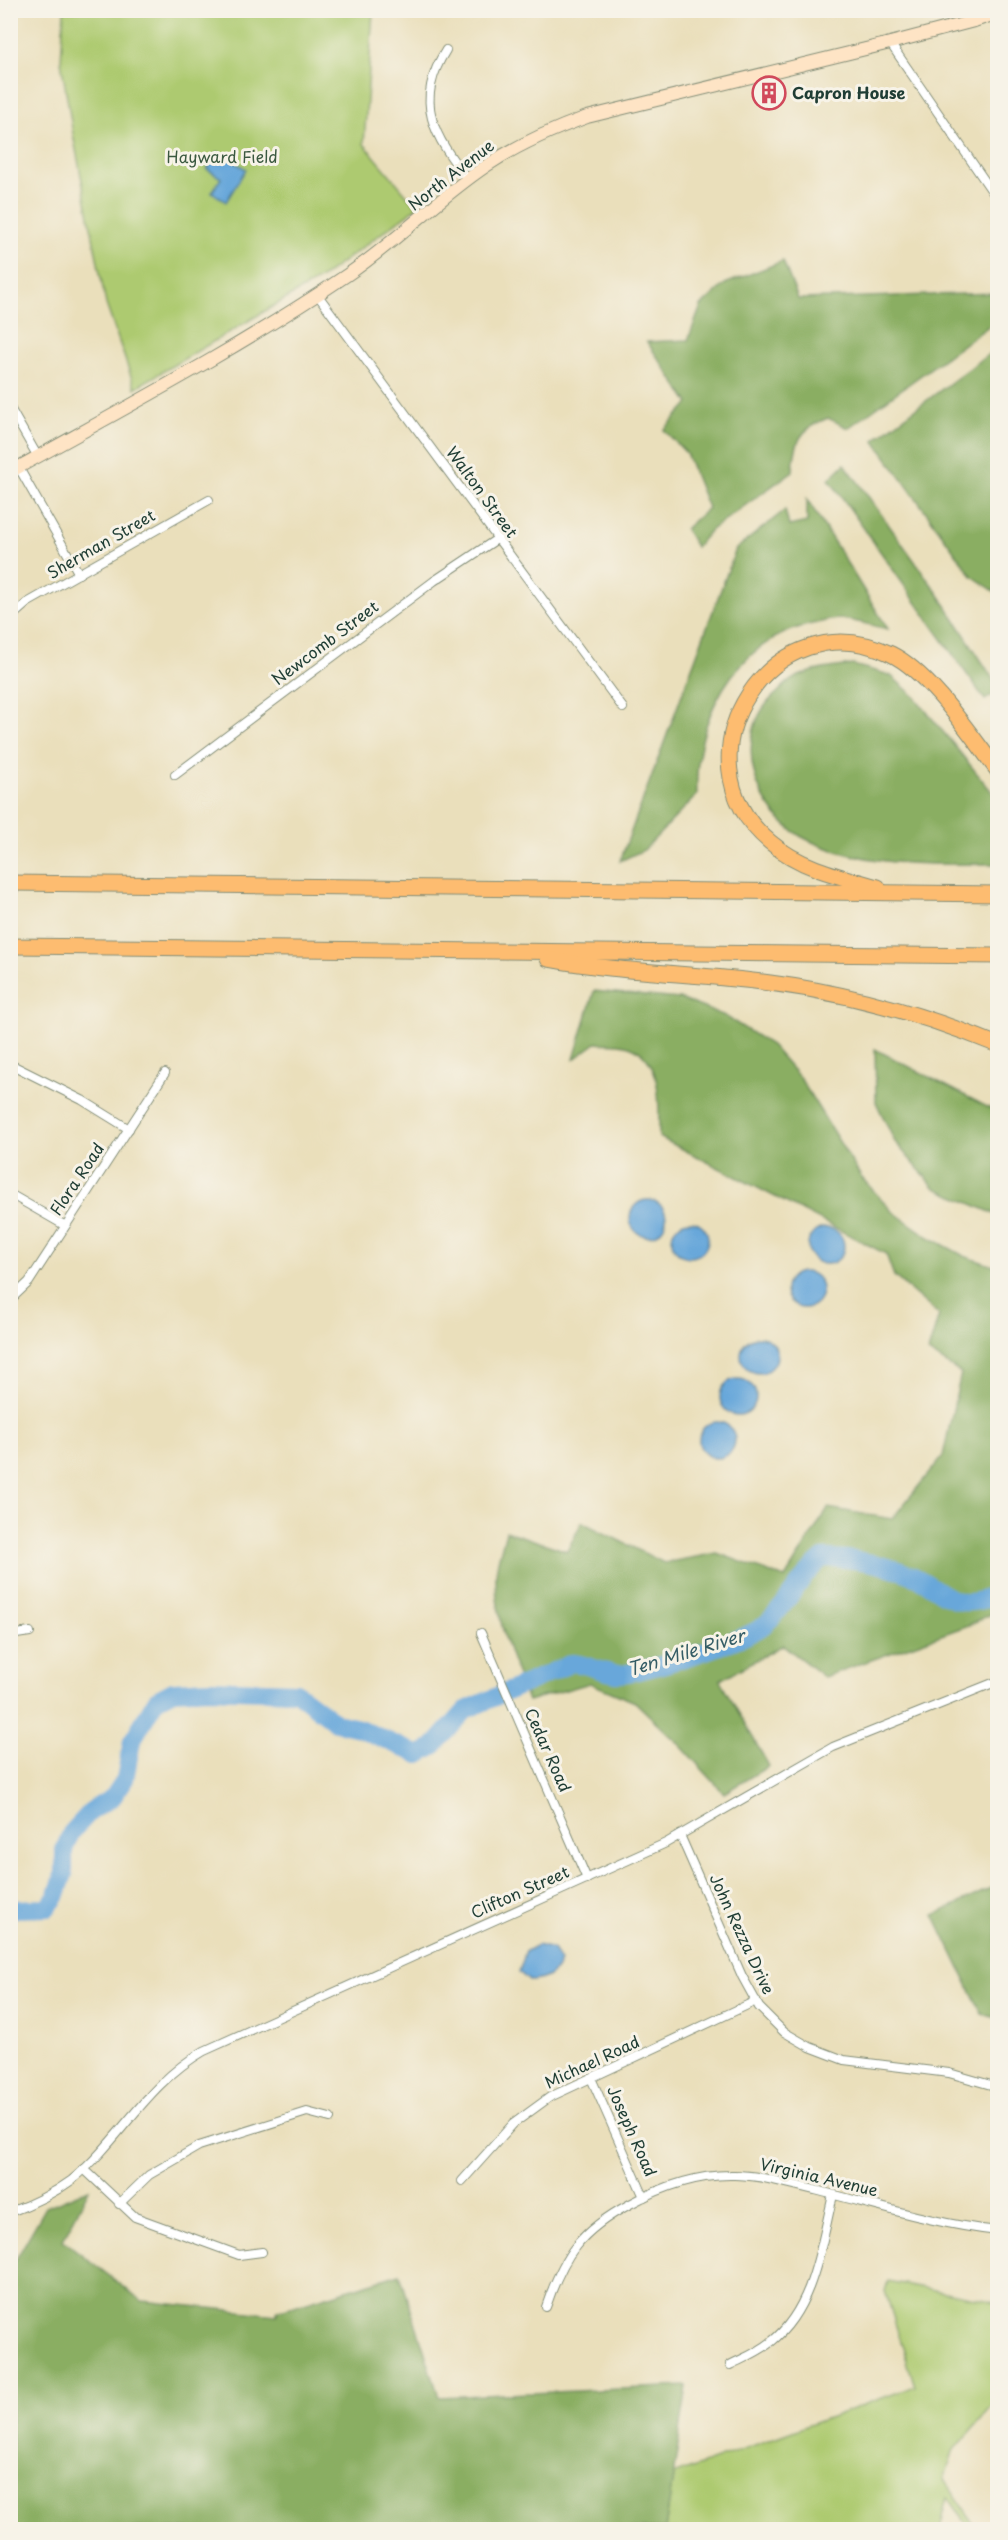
<svg xmlns="http://www.w3.org/2000/svg" width="1008" height="2540" font-family="'Playpen Sans',sans-serif">
<style>
.green{fill:#adca70;stroke:#668452;stroke-width:1.5}
.forest{fill:#8aae62;stroke:#54764b;stroke-width:1.5}
.water{fill:#67a7da;stroke:#437287;stroke-width:1.5}
.lines{fill:none;stroke-linecap:round;stroke-linejoin:round}
.river{stroke:#67a7da;stroke-width:18}
.street-casing{stroke:#848e78;stroke-width:10}
.secondary-casing{stroke:#848e78;stroke-width:14}
.highway-casing{stroke:#848e78;stroke-width:17}
.street{stroke:#fff;stroke-width:8}
.secondary{stroke:#fee4c5;stroke-width:12}
.highway{stroke:#fdbc6f;stroke-width:15}
.labels{text-anchor:middle;stroke-width:6;stroke-linejoin:round;paint-order:stroke}
.poi-label{font-size:16px;font-weight:bold;fill:#1f3d34;stroke:#f7f3e8;text-anchor:start}
.park-label{font-size:16px;fill:#3b5940;stroke:#f7f3e8}
.street-label{font-size:16px;fill:#1f3d34;stroke:#f7f3e8}
.water-label{font-size:18px;font-style:italic;fill:#355d66;stroke:#f7f3e8}
</style>
<rect width="100%" height="100%" fill="#f7f3e8"/>
<filter id="ink" filterUnits="userSpaceOnUse"><feTurbulence type="fractalNoise" baseFrequency=".0167" numOctaves="2"/><feDisplacementMap in="SourceGraphic" scale="12" xChannelSelector="R" yChannelSelector="G"/><feConvolveMatrix kernelMatrix="1 2 1 2 8 2 1 2 1" color-interpolation-filters="sRGB"/></filter>
<filter id="wash" filterUnits="userSpaceOnUse"><feTurbulence type="fractalNoise" baseFrequency=".008" numOctaves="4" result="noise"/><feDisplacementMap in="SourceGraphic" scale="24" xChannelSelector="R" yChannelSelector="G"/><feGaussianBlur stdDeviation="1.35" result="paint"/><feColorMatrix in="noise" values="0 0 0 0 0 0 0 0 0 0 0 0 0 0 0 0 0 1.4 0 .05"/><feComposite in="paint" operator="in"/></filter>
<g filter="url(#wash)">
<rect width="100%" height="100%" fill="#eadfbb"/>
<g class="green">
<polygon points="64,11 373,11 364,144 417,207 321,278 135,388 106,304 73,134 61,61"/>
<polygon points="888,2281 997,2302 997,2401 953,2452 944,2480 977,2529 970,2529 948,2497 940,2529 665,2530 673,2475 915,2386 885,2291"/>
</g>
<g class="forest">
<path d="M783,261l15,38 199,-6v27l-149,108 -20,-10c-29,11 -33,24 -35,53l-82,59 -15,17 -11,-18 23,-21 -22,-55 -22,-23 25,-27 -42,-61 41,-2 13,-34 24,-22z"/>
<polygon points="997,348 997,593 972,576 874,440"/>
<polygon points="845,464 939,595 997,685 997,692 985,700 829,479"/>
<path d="M807,499l81,130c-16,-3 -33,-9 -49,-10 -9,0 -19,4 -27,5 -78,16 -119,97 -115,171l-53,55 -24,11 116,-312 49,-39 4,16 18,-4z"/>
<path d="M853,665l37,10 24,21 83,102v66c-64,0 -127,4 -187,-23 -55,-24 -83,-107 -32,-149 5,-5 11,-12 17,-14 18,-9 39,-11 58,-13z"/>
<path d="M594,991l86,8 45,17 46,29 29,33 61,99 31,34 37,26 35,19 33,11v344l-28,14 -145,52 -41,-32 -63,35 49,86 -45,27 -44,-48 -45,-43 -45,-19 -62,18c-16,-39 -33,-82 -32,-125 0,-15 7,-31 10,-45l61,20 15,-29 82,41 53,-10 68,25 43,-70 64,11 51,-63 18,-83 -33,-21 11,-37 -45,-39 -8,-22 -227,-117c-1,-31 6,-78 -30,-91 -10,-3 -23,-2 -33,-3l-22,16z"/>
<polygon points="875,1049 997,1112 997,1215 935,1188 895,1142 876,1102"/>
<polygon points="997,1885 997,2018 982,2014 934,1915"/>
<polygon points="89,2189 63,2240 142,2301 277,2315 277,2311 400,2274 439,2397 687,2386 665,2529 11,2529 11,2268 46,2207"/>
</g>
<g class="water">
<polygon points="218,152 246,169 226,202 212,192 221,178 207,169"/>
<circle cx="648" cy="1218" r="18"/>
<circle cx="690" cy="1239" r="18"/>
<circle cx="826" cy="1246" r="18"/>
<circle cx="804" cy="1290" r="18"/>
<circle cx="759" cy="1355" r="18"/>
<circle cx="738" cy="1397" r="18"/>
<circle cx="717" cy="1440" r="18"/>
<path d="M537,1945l16,4 7,12c-5,15 -16,20 -31,20l-10,-9 7,-21z"/>
</g>
<g class="lines">
<path class="river" d="M10,1909l37,-1 9,-11 8,-23v-24l7,-17 21,-23 21,-13 12,-18 7,-38 24,-41 17,-9 36,-2 87,3 41,31 22,5 60,27 14,-8 33,-37 106,-47c16,1 28,9 44,11 20,2 130,-34 147,-48 24,-19 36,-49 60,-68 30,0 58,5 86,16 37,15 44,43 89,19"/>
</g>
</g>
<g filter="url(#ink)">
<g class="lines">
<g class="street-casing">
<g id="street">
<polyline points="890,43 998,200"/>
<path d="M446,50c-33,52 -12,86 22,130"/>
<polyline points="317,294 623,708"/>
<polyline points="10,408 38,457"/>
<polyline points="19,468 79,574"/>
<polyline points="10,618 27,603 209,500"/>
<polyline points="175,775 434,581 497,539"/>
<polyline points="10,1064 82,1100 129,1129"/>
<polyline points="10,1194 64,1225"/>
<polyline points="10,1300 29,1282 165,1073"/>
<polyline points="481,1633 587,1879"/>
<polyline points="10,1635 30,1632"/>
<polyline points="680,1835 742,1976 759,2007 784,2032 810,2047 844,2060 949,2073 998,2087"/>
<polyline points="591,2078 644,2197"/>
<polyline points="84,2169 135,2217 239,2255 262,2252"/>
<polyline points="462,2181 513,2124 550,2097 756,2001"/>
<polyline points="119,2204 149,2175 199,2146 307,2112 330,2118"/>
<path d="M10,2212c22,-8 43,-18 62,-32 48,-39 74,-96 132,-129l462,-208 167,-96 165,-66"/>
<path d="M546,2307c18,-53 34,-76 84,-103 30,-16 65,-29 100,-29 29,-1 57,9 85,15 61,15 120,34 183,41"/>
<path d="M730,2365c14,-7 29,-13 41,-23 43,-34 50,-97 62,-147"/>
</g>
</g>
<g class="secondary-casing">
<path id="secondary" d="M10,472c113,-63 229,-124 337,-197 49,-33 90,-76 139,-109 31,-21 65,-36 101,-49l303,-74 84,-22 24,-8"/>
</g>
<g class="highway-casing">
<g id="highway">
<polyline points="10,883 998,894"/>
<path d="M878,887c-37,-10 -78,-19 -108,-45 -101,-84 3,-245 121,-188 39,19 80,82 107,117"/>
<polyline points="10,946 998,956"/>
<path d="M548,959c72,14 148,14 222,24 78,10 155,32 228,62"/>
</g>
</g>
<use href="#street" class="street"/>
<use href="#secondary" class="secondary"/>
<use href="#highway" class="highway"/>
</g>
</g>
<defs>
<g id="building-ring" transform="scale(1.725)"><circle r="9.5" fill="#f7f3e8" stroke="#d1495b" stroke-width="1.5"/><path d="M-4-6H4V6H1V3H-1V6H-4ZM-2.5-4.3h1.7v1.8h-1.7ZM.8-4.3h1.7v1.8H.8ZM-2.5-1h1.7V.8h-1.7ZM.8-1h1.7V.8H.8Z" fill="#d1495b"/></g>
</defs>
<g fill-rule="evenodd">
<use href="#building-ring" x="769" y="93"/>
</g>
<g class="labels">
<g class="poi-label">
<text x="792" y="99">Capron House</text>
</g>
<g class="park-label">
<text x="222" y="163">Hayward Field</text>
</g>
<g class="street-label">
<text transform="translate(451 175) rotate(-38)" y="6">North Avenue</text>
<text transform="translate(482 492) rotate(54)" y="6">Walton Street</text>
<text transform="translate(101 544) rotate(-30)" y="6">Sherman Street</text>
<text transform="translate(325 643) rotate(-37)" y="6">Newcomb Street</text>
<text transform="translate(77 1179) rotate(-56)" y="6">Flora Road</text>
<text transform="translate(548 1750) rotate(66)" y="6">Cedar Road</text>
<text transform="translate(520 1892) rotate(-24)" y="6">Clifton Street</text>
<text transform="translate(742 1934) rotate(65)" y="6">John Rezza Drive</text>
<text transform="translate(592 2062) rotate(-25)" y="6">Michael Road</text>
<text transform="translate(632 2131) rotate(66)" y="6">Joseph Road</text>
<text transform="translate(819 2177) rotate(13)" y="6">Virginia Avenue</text>
</g>
<g class="water-label">
<text transform="translate(686 1653) rotate(-17)" y="6">Ten Mile River</text>
</g>
</g>
<rect width="1008" height="2540" fill="none" stroke="#f7f3e8" stroke-width="36"/>
</svg>
